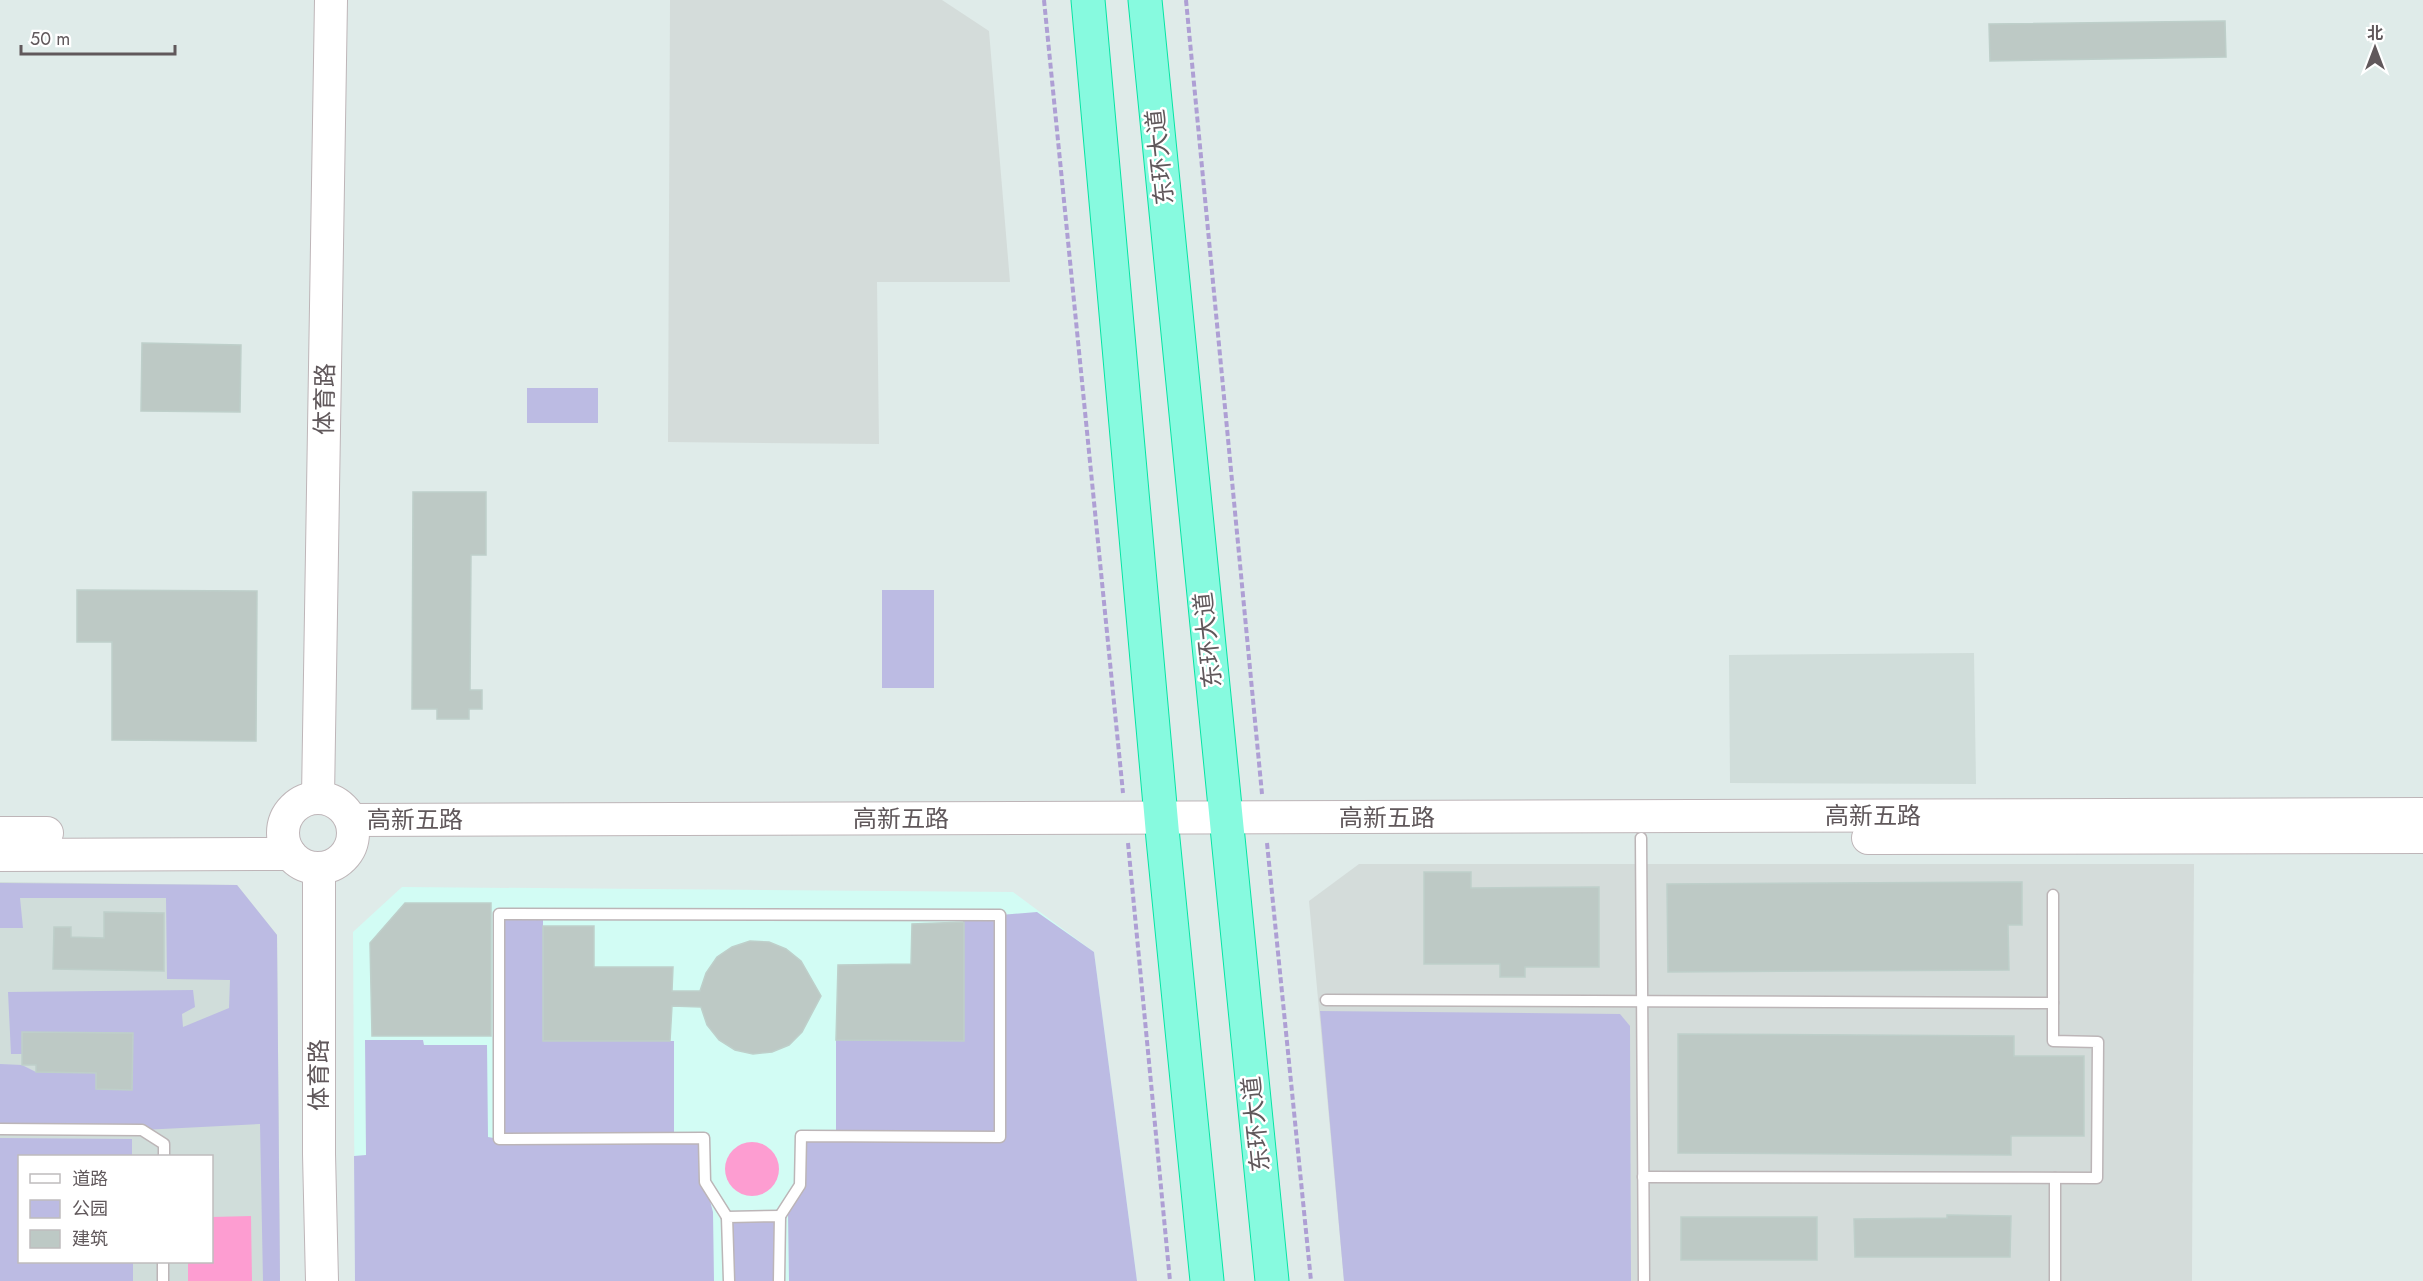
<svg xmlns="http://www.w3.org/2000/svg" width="2423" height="1281" font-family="Jost,'Noto Sans SC',sans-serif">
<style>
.commercial{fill:#d2fcf4}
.industrial{fill:#d4dcda}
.education{fill:#d0ddda;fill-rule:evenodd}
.green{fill:#bcbbe3}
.water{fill:#fd9dd1}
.building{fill:#bdc9c5;stroke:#becfca;stroke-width:1.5}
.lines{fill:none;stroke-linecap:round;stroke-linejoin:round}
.lane-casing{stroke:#bcb5b7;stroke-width:13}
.secondary-casing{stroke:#beb5b8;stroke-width:34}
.highway-casing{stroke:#06e4a4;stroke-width:35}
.path{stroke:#ae9fd4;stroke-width:4;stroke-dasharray:6 3;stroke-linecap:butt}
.lane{stroke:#fff;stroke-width:10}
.secondary{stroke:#fff;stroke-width:32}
.highway{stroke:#87fadf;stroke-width:33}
.labels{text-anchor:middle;stroke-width:5;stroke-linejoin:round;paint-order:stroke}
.street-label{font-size:24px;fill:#60585b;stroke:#fff}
</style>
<rect width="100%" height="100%" fill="#dfebe9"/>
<polygon class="commercial" points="402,887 1013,892 1094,952 1137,1281 355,1281 353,932"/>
<g class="industrial">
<polygon points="670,0 942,0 989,31 1010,282 877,282 879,444 668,442"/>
<polygon points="1359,864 2194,864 2192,1281 1344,1281 1309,901"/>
</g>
<g class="education">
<polygon points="1974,653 1976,784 1730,783 1729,655"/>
<path d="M0,882l237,3 40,50 3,346h-280zM20,1156h192v106h-192z"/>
</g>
<g class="green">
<rect x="527" y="388" width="71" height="35"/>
<rect x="882" y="590" width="52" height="98"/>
<polygon points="0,883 237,885 277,935 280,1281 263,1281 260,1124 142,1130 0,1129 0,1064 22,1065 36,1072 96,1073 96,1089 132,1089 132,1033 23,1032 22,1054 11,1054 8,992 193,990 195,1007 182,1014 183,1027 229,1008 230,980 167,979 166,898 20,898 23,928 0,928"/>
<polygon points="1037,912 1094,952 1137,1281 789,1281 788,1213 800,1185 801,1136 836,1136 836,1040 964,1040 963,915 1000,915"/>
<polygon points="499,914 543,914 543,1041 674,1041 674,1138 704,1138 705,1182 713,1212 714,1281 355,1281 354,1156 366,1155 365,1040 423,1040 424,1045 487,1045 488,1137 499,1139"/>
<polygon points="1320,1011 1620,1014 1630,1026 1631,1281 1344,1281"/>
<polygon points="0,1138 132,1139 132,1156 20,1156 20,1262 133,1262 133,1281 0,1281"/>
<polygon points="780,1216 776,1281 732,1281 727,1217"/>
</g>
<g class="water">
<circle cx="752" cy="1169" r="27"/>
<polygon points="251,1216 252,1281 188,1281 188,1262 212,1262 212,1217"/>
</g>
<g class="building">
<polygon points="2225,21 2226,57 1990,61 1989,24"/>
<polygon points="142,343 241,345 240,412 141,411"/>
<polygon points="413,492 486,492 486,555 471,555 470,690 482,690 482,709 469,709 469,719 437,719 437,709 412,709"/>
<polygon points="77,590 257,591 256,741 112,740 112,642 77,642"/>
<polygon points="1424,872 1471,872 1471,888 1599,887 1599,967 1525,967 1525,977 1500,977 1500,964 1424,964"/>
<polygon points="2022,882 2022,925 2008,925 2009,970 1668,972 1667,884"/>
<polygon points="405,903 491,903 491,1036 372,1036 370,943"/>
<polygon points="104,912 164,913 164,971 53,969 54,927 71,927 71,937 104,938"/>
<polygon points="964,922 964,1041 836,1040 838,965 911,964 912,924"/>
<polygon points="543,926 594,926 594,967 673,967 672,991 700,991 706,973 717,957 732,947 750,941 769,942 786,949 801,961 821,996 802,1032 789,1045 772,1052 753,1054 735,1050 719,1040 707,1025 701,1007 672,1006 670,1041 543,1041"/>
<polygon points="22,1032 133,1033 132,1090 96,1089 96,1073 36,1072 36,1065 22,1065"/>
<polygon points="1678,1034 2014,1036 2014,1056 2084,1056 2084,1136 2011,1136 2011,1155 1678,1153"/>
<polygon points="1947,1215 2011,1216 2010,1257 1855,1257 1854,1219 1947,1218"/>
<rect x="1681" y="1217" width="136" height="43"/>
</g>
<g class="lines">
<g class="lane-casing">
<g id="lane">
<polyline points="1641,838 1644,1281"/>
<polyline points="1326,1000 2053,1003"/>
<polyline points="0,1129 142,1130 164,1144 164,1156"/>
<polyline points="1643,1177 2097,1178 2098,1042 2053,1041 2053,895"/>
<polyline points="2055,1178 2055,1281"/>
<polyline points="727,1217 705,1182 704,1138 499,1139 499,914 1000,915 1000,1137 801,1136 800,1185 780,1216"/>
<polyline points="163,1281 163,1262"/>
<polyline points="729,1281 727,1217 780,1216 779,1281"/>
</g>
</g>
<g class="secondary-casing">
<g id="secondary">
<polyline points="318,797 331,0"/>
<circle cx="318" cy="833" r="35"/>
<polyline points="351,820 2423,814"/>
<polyline points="0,833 47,833"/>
<polyline points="1868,838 2423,837"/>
<polyline points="0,855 290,854"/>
<polyline points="319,868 319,1154 322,1281"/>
</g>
</g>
<g class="highway-casing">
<g id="highway">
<polyline points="1088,0 1163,839 1207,1281"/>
<polyline points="1145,0 1272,1281"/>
</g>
</g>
<g class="path">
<polyline points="1044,0 1123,793"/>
<polyline points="1186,0 1262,794"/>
<polyline points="1128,843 1170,1281"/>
<polyline points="1267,843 1311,1281"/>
</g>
<use href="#lane" class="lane"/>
<use href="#secondary" class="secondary"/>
<use href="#highway" class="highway"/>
</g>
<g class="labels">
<g class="street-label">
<text transform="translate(1160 157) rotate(-96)" y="8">东环大道</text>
<text transform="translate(325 399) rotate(-89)" y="8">体育路</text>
<text transform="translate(1208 640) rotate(-96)" y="8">东环大道</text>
<text x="1873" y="824">高新五路</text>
<text x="1387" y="826">高新五路</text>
<text x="901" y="827">高新五路</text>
<text x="415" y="828">高新五路</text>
<text transform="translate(319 1075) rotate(-90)" y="8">体育路</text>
<text transform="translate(1256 1124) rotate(-96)" y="8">东环大道</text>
</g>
</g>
<rect x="18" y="1155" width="195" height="108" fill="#ffffff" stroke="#bfbcbd" stroke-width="1.5"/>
<rect x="30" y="1174" width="30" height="9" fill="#ffffff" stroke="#bfbcbd" stroke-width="1.5"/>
<text x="72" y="1185" font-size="18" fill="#60585b">道路</text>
<rect x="30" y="1200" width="30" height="18" fill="#bcbbe3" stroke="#bfbcbd" stroke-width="1.5"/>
<text x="72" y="1215" font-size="18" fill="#60585b">公园</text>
<rect x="30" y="1230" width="30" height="18" fill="#bdc9c5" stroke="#bfbcbd" stroke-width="1.5"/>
<text x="72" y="1245" font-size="18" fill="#60585b">建筑</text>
<g transform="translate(2375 48)" stroke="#ffffff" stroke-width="4.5" paint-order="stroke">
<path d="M0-4.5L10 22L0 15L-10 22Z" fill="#60585b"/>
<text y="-9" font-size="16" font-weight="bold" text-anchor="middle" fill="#60585b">北</text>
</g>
<path d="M21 45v9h154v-9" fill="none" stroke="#60585b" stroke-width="3"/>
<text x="30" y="45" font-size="18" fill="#60585b" stroke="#ffffff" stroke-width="4.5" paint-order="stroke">50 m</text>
</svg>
